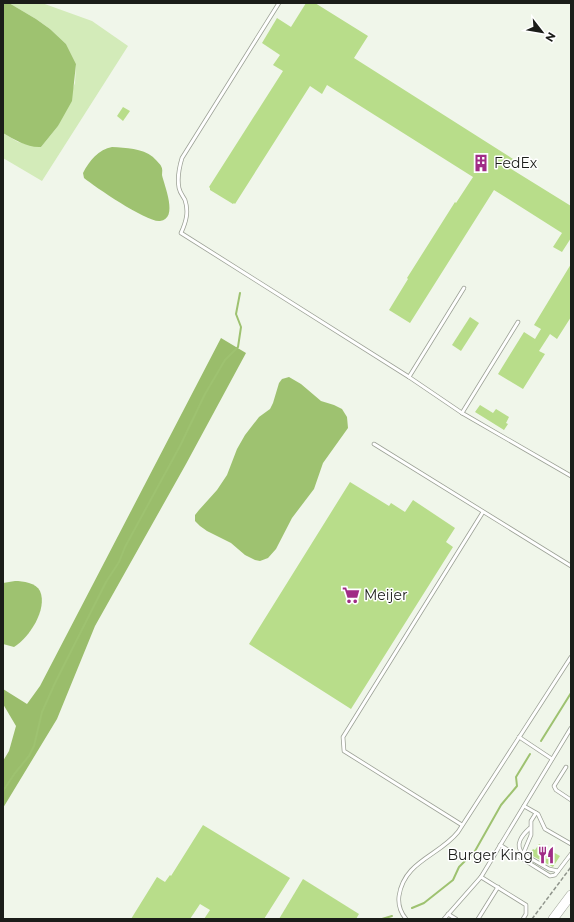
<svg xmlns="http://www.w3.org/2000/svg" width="574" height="922" font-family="Montserrat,sans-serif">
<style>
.green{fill:#d3ebb9}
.forest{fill:#9abd6b}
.water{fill:#9ec270}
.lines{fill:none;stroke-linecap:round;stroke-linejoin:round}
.stream{stroke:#9ec270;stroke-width:2}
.building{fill:#b8dd8a}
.service-casing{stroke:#9ca196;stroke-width:4.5}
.secondary-casing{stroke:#9ca196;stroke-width:10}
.path{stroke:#8f948b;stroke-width:1.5;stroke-dasharray:4 2;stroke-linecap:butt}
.service{stroke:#fff;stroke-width:3}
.secondary{stroke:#fff;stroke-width:9}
.labels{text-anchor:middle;stroke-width:3;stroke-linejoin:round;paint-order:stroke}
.poi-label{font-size:14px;fill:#1b1d19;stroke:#fff;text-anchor:start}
</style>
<rect width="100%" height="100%" fill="#f0f6ea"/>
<polygon class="green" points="9,3 42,3 92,21 128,46 42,181 3,158 3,133 18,142 41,147 58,126 75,83 76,64 66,44 50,29 36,19"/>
<polygon class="forest" points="221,338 246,353 186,464 95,626 57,719 3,808 3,761 9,751 16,726 3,704 3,689 27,704 40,686"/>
<g class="water">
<path d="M3,3h6l27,16 14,10 16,15 10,20 -4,37 -14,25 -17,21c-13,1 -26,-7 -38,-14z"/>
<path d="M112,147c14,1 30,1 41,10 1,1 8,8 8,9 2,3 1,6 1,9 2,10 17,44 -2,46 -12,2 -65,-34 -76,-43l-1,-5c6,-12 16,-24 29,-26z"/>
<polygon points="289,377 301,384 321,401 334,405 342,409 347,417 348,428 323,463 314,489 292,518 276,549 268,558 260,561 255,560 245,555 231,543 207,531 200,526 195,521 195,515 199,510 217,490 227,475 237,449 245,435 259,417 270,409 273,403 279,383 282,379"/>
<path d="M15,581c8,0 21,2 25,10 8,18 -11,47 -26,56l-11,-3v-61z"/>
</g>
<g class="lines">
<g class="stream">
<polyline points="541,741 571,693"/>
<polyline points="3,791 15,773 29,756 34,746 42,712 55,683 106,582 119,562 125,547 180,446 205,394 225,360 238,347 241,327 236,314 240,293"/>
<polyline points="412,908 424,903 453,880 459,867 475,851 501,805 517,786 516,777 530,754"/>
<polyline points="382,919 392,916"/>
</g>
</g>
<g class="building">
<polygon points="306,3 315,3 368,36 354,58 513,159 508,167 571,206 571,238 562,252 553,247 562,233 494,190 410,323 389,310 408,279 407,278 455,202 456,203 473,177 327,85 322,94 310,86 235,204 234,203 233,204 210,190 210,188 209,187 283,71 273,65 280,55 262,43 277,18 291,27"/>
<polygon points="123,107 130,111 123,121 117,116"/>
<polygon points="571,264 571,317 557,339 550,334 539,351 545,354 523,389 498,374 524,332 535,339 541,329 534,325"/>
<polygon points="470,317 479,323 461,351 452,345"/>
<polygon points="480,405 493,413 496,409 509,417 506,423 508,424 504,430 475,412"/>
<polygon points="350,482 389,506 391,503 405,512 413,500 455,528 446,542 453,547 351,709 249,644"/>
<polygon points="203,825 290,878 264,919 204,919 210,910 200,904 190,919 131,919 157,877 165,882 170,875 171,876"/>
<polygon points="539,844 560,856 553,867 529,854 533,849 535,850"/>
<polygon points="303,879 359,914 356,919 279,919"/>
</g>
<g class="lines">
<g class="service-casing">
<g id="service">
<path d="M279,3l-97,155c-3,10 -5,20 -3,30 1,5 4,8 6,12 4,12 1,22 -4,33l228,144 53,36 109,63"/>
<polyline points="409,377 464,288"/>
<polyline points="462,413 518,322"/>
<polyline points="374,444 571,566"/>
<polyline points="519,737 552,759"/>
<polyline points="566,767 554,786 556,790 571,800"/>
<polyline points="524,806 538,814 545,829 571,844"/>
<polyline points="536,813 531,821 531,835 523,854 549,869 558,871"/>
<polyline points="462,825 344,751 343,737 483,512"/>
<polyline points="500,845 550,876 555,875 571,854"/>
<path d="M523,854c-9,-9 -1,-19 7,-26"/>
<polyline points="481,877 526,905 526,914 523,919"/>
<polyline points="448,914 456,919"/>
<path d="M406,919c-5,-6 -8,-15 -7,-23 5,-35 40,-40 59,-64l113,-175"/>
<polyline points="444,919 481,877 571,728"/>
<polyline points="478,919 498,887"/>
</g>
</g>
<g class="secondary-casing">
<polyline id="secondary" points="553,919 571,895"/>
</g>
<polyline class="path" points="532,919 571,867"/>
<use href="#service" class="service"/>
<use href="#secondary" class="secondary"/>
</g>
<defs>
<g id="building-bare" transform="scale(1.38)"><path d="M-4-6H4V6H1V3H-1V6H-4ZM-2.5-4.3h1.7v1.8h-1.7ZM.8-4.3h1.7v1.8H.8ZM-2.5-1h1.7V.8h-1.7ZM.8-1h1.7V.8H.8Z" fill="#a02c86" stroke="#fff" stroke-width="2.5" paint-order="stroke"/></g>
<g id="supermarket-bare" transform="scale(1.38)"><path d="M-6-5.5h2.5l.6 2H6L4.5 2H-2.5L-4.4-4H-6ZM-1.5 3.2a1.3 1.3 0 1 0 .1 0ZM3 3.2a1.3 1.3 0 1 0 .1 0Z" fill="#a02c86" stroke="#fff" stroke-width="2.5" paint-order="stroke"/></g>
<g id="restaurant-bare" transform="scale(1.38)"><path d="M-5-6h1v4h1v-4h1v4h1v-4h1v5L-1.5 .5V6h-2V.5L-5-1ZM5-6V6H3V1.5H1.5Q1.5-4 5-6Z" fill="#a02c86" stroke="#fff" stroke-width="2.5" paint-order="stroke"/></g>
</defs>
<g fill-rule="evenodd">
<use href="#building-bare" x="481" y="163"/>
<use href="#supermarket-bare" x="351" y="595"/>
<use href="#restaurant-bare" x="546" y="855"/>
</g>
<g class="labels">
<g class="poi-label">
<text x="494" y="168">FedEx</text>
<text x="364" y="600">Meijer</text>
<text x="533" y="860" text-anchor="end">Burger King</text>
</g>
</g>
<rect width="574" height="922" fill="none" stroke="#1b1d19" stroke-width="8"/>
<g transform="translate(542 32) rotate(121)" stroke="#ffffff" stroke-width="3" paint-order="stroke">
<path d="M0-3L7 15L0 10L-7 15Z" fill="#1b1d19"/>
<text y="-6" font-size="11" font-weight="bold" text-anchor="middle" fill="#1b1d19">N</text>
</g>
</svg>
